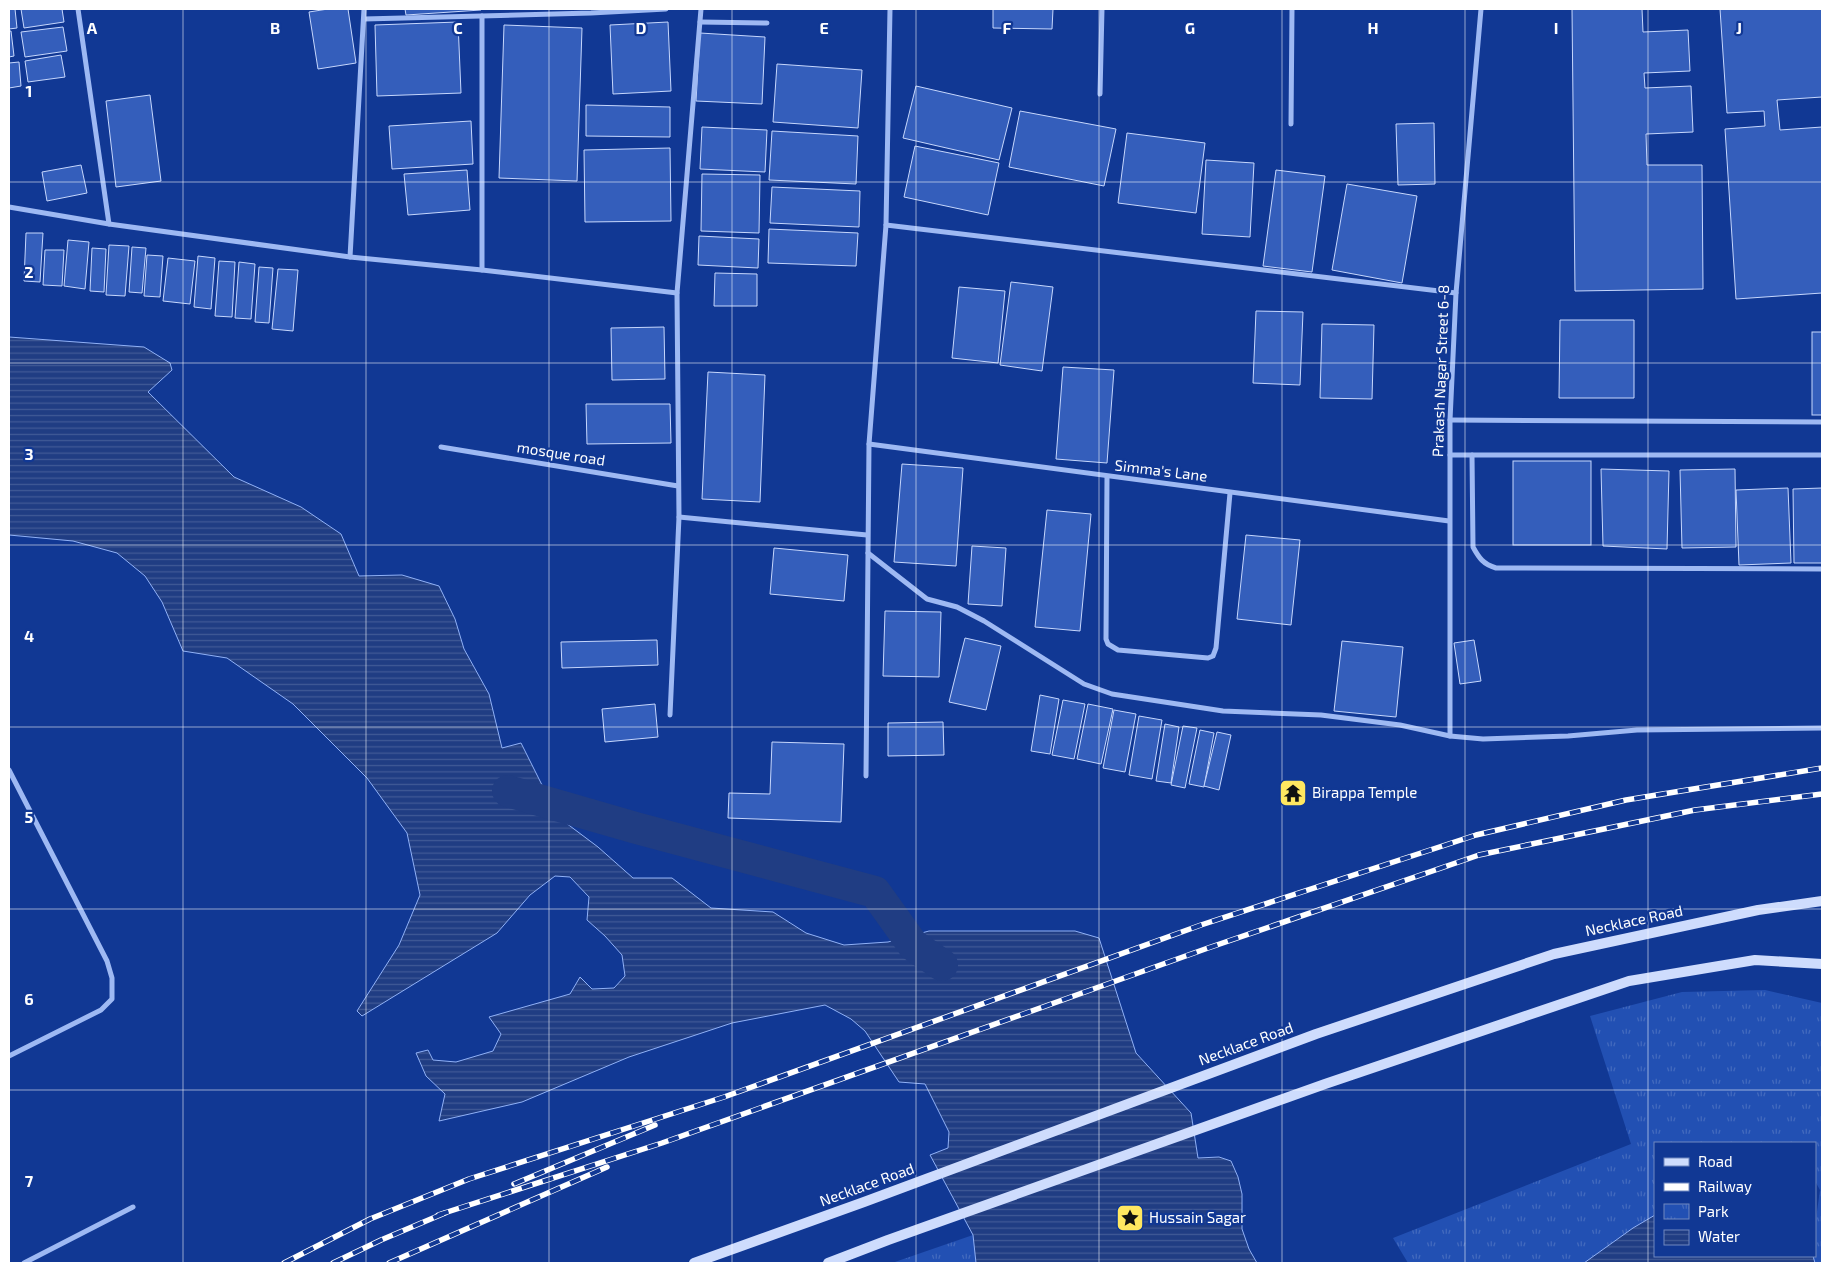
<svg xmlns="http://www.w3.org/2000/svg" width="1831" height="1272" font-family="'Exo 2',sans-serif">
<style>
.park{fill:url(#park-tufts)}
.water{fill:url(#water-rules);stroke:#90b1f7}
.lines{fill:none;stroke-linecap:round;stroke-linejoin:round}
.canal{stroke:#203d83;stroke-width:32}
.building{fill:#345ebb;stroke:#c6d7fd}
.minor{stroke:#9eb9f3;stroke-width:5}
.secondary{stroke:#cedcfd;stroke-width:10}
.rail-casing{stroke:#fff;stroke-width:5.5}
.rail{stroke:#113894;stroke-width:4;stroke-dasharray:11;stroke-linecap:butt}
.grid{fill:none;stroke:#fff;stroke-width:1;stroke-opacity:0.55}
.labels{text-anchor:middle;stroke-width:4.5;stroke-linejoin:round;paint-order:stroke}
.street-label{font-size:15px;fill:#fff;stroke:#113894}
.poi-label{font-size:15px;fill:#fff;stroke:#113894;text-anchor:start}
.grid-label{font-size:16px;text-anchor:middle;font-weight:bold;fill:#fff;stroke:#113894;stroke-width:4.5;stroke-linejoin:round;paint-order:stroke}
</style>
<defs>
<pattern id="park-tufts" width="24" height="20" patternUnits="userSpaceOnUse" patternTransform="scale(1.25)"><rect width="24" height="20" fill="#2250b3"/><path d="M3 7l-1-3M5 7V3M7 7l1-3M15 17l-1-3M17 17v-4M19 17l1-3" fill="none" stroke="#436abe"/></pattern>
<pattern id="water-rules" width="6" height="5" patternUnits="userSpaceOnUse" patternTransform="scale(1.25)"><rect width="6" height="5" fill="#203d83"/><path d="M0 2.5h6" fill="none" stroke="#415a96"/></pattern>
</defs>
<rect width="100%" height="100%" fill="#113894"/>
<g class="park">
<polygon points="1765,990 1822,1003 1822,1263 1815,1263 1813,1256 1815,1256 1815,1226 1820,1190 1815,1181 1815,1143 1655,1143 1655,1215 1633,1228 1584,1263 1408,1263 1393,1238 1631,1144 1590,1016 1682,992"/>
<polygon points="973,1235 976,1263 892,1263"/>
</g>
<g class="water">
<polygon points="9,337 144,347 170,363 172,370 148,392 234,477 301,507 341,534 359,576 402,575 439,586 455,619 464,649 489,694 502,748 521,743 558,817 598,847 633,878 672,878 711,908 773,912 806,933 844,945 888,942 929,931 1075,931 1099,938 1136,1053 1191,1113 1198,1158 1219,1157 1231,1161 1238,1177 1242,1194 1242,1229 1249,1249 1257,1263 976,1263 973,1235 930,1155 948,1148 949,1132 925,1084 899,1082 865,1031 851,1019 825,1005 732,1023 629,1057 522,1102 439,1121 445,1094 426,1076 416,1053 428,1050 433,1060 456,1062 493,1051 501,1034 489,1017 570,994 580,977 592,989 614,988 625,976 622,955 605,936 587,920 589,897 570,877 555,876 530,895 497,933 362,1016 357,1011 399,945 420,895 407,833 367,778 293,704 227,658 183,651 162,602 145,576 117,553 73,541 9,535"/>
<polygon points="1655,1215 1655,1256 1813,1256 1815,1263 1584,1263 1633,1228"/>
</g>
<g class="lines">
<polyline class="canal" points="508,791 636,828 875,892 913,945 942,965"/>
</g>
<g class="building">
<polygon points="9,9 15,9 17,28 9,29"/>
<polygon points="21,9 62,9 64,22 24,28"/>
<polygon points="328,9 348,9 356,63 318,69 309,12"/>
<polygon points="405,9 481,9 481,10 406,15"/>
<polygon points="993,9 1053,9 1052,29 993,28"/>
<polygon points="1572,9 1642,9 1643,32 1688,30 1690,71 1644,73 1645,88 1691,86 1693,132 1646,134 1647,165 1702,165 1703,289 1575,291"/>
<polygon points="1720,9 1822,9 1822,97 1777,100 1780,130 1822,127 1822,293 1736,299 1725,129 1765,126 1764,111 1727,113"/>
<polygon points="458,22 461,93 377,96 375,25"/>
<polygon points="668,22 671,91 613,94 610,25"/>
<polygon points="504,25 582,28 577,181 499,178"/>
<polygon points="63,27 67,51 25,57 21,32"/>
<polygon points="9,31 11,31 14,56 9,57"/>
<polygon points="700,33 765,37 762,104 696,101"/>
<polygon points="61,55 65,77 28,82 25,61"/>
<polygon points="19,62 21,86 9,88 9,63"/>
<polygon points="777,64 862,70 858,128 773,122"/>
<polygon points="916,86 1012,108 999,160 903,138"/>
<polygon points="150,95 161,181 116,187 106,101"/>
<polygon points="586,105 670,107 670,137 586,136"/>
<polygon points="1020,111 1116,129 1104,186 1009,167"/>
<polygon points="471,121 473,164 392,169 389,126"/>
<polygon points="1434,123 1435,184 1398,185 1396,124"/>
<polygon points="702,127 767,130 765,172 700,169"/>
<polygon points="772,131 858,136 856,184 769,180"/>
<polygon points="1127,133 1205,143 1196,213 1118,203"/>
<polygon points="915,146 999,163 988,215 904,197"/>
<polygon points="670,148 671,221 585,222 584,150"/>
<polygon points="1206,160 1254,163 1250,237 1202,234"/>
<polygon points="81,165 87,193 47,201 42,172"/>
<polygon points="467,170 470,210 408,215 404,174"/>
<polygon points="1276,170 1325,176 1312,272 1263,266"/>
<polygon points="702,174 760,175 759,233 701,231"/>
<polygon points="1347,184 1417,196 1402,283 1332,270"/>
<polygon points="772,187 860,191 859,227 770,223"/>
<polygon points="769,229 858,233 856,266 768,263"/>
<polygon points="26,233 43,233 40,282 24,281"/>
<polygon points="699,236 759,239 758,268 698,265"/>
<polygon points="68,240 89,242 85,289 64,286"/>
<polygon points="109,245 129,246 125,296 106,295"/>
<polygon points="132,247 146,248 142,293 129,292"/>
<polygon points="92,248 106,249 104,292 90,291"/>
<polygon points="45,250 64,250 62,286 43,285"/>
<polygon points="147,255 163,256 160,297 144,296"/>
<polygon points="198,256 215,258 211,309 194,307"/>
<polygon points="168,258 195,261 190,304 163,301"/>
<polygon points="219,261 235,262 232,317 215,316"/>
<polygon points="239,262 255,264 251,319 235,318"/>
<polygon points="259,267 273,268 269,323 255,322"/>
<polygon points="278,269 298,270 293,331 272,329"/>
<polygon points="715,273 757,274 757,306 714,306"/>
<polygon points="1011,282 1053,287 1042,371 1000,365"/>
<polygon points="959,287 1005,291 998,363 952,358"/>
<polygon points="1256,311 1303,312 1300,385 1253,383"/>
<polygon points="1560,320 1634,320 1634,398 1559,398"/>
<polygon points="1322,324 1374,325 1372,399 1320,398"/>
<polygon points="664,327 665,379 612,380 611,328"/>
<rect x="1812" y="332" width="10" height="83"/>
<polygon points="1063,367 1114,370 1107,463 1056,459"/>
<polygon points="708,372 765,375 760,502 702,499"/>
<polygon points="586,404 670,404 671,443 587,444"/>
<rect x="1513" y="461" width="78" height="84"/>
<polygon points="902,464 963,468 956,566 894,562"/>
<polygon points="1601,469 1669,471 1667,549 1603,546"/>
<polygon points="1735,469 1736,547 1682,548 1680,470"/>
<polygon points="1788,488 1791,563 1739,565 1736,490"/>
<polygon points="1822,488 1822,563 1794,563 1793,489"/>
<polygon points="1047,510 1091,514 1080,631 1035,627"/>
<polygon points="1246,535 1300,540 1291,625 1237,619"/>
<polygon points="972,546 1006,548 1002,606 968,604"/>
<polygon points="774,548 848,555 844,601 770,594"/>
<polygon points="885,611 941,612 939,677 883,676"/>
<polygon points="965,638 1001,646 986,710 949,702"/>
<polygon points="657,640 658,665 562,668 561,642"/>
<polygon points="1474,640 1481,681 1460,684 1454,643"/>
<polygon points="1342,641 1403,647 1396,717 1334,711"/>
<polygon points="1040,695 1059,699 1050,754 1031,751"/>
<polygon points="1063,700 1085,704 1074,759 1052,755"/>
<polygon points="655,704 658,737 605,742 602,709"/>
<polygon points="1088,704 1113,709 1101,764 1077,759"/>
<polygon points="1114,710 1136,714 1125,772 1103,768"/>
<polygon points="1139,716 1162,720 1152,779 1129,775"/>
<polygon points="943,722 944,755 888,756 888,723"/>
<polygon points="1165,724 1179,727 1171,783 1156,781"/>
<polygon points="1183,726 1197,728 1185,788 1171,785"/>
<polygon points="1200,730 1214,733 1204,787 1189,784"/>
<polygon points="1217,732 1231,735 1219,790 1204,786"/>
<polygon points="772,742 844,744 841,822 728,818 729,793 770,794"/>
</g>
<g class="lines">
<g class="minor">
<polyline points="78,9 109,224"/>
<polyline points="364,19 591,13 666,9"/>
<polyline points="700,22 767,23"/>
<polyline points="1100,94 1102,9"/>
<polyline points="1291,124 1292,9"/>
<polyline points="9,207 109,224 350,257 482,270 677,293"/>
<polyline points="886,225 1456,293"/>
<polyline points="350,257 364,9"/>
<polyline points="482,270 482,16"/>
<polyline points="1450,420 1822,422"/>
<polyline points="869,444 1449,521"/>
<polyline points="441,447 678,486"/>
<polyline points="1450,455 1822,455"/>
<path d="M1472,455l1,92c6,11 10,17 23,21l326,1"/>
<polyline points="1107,477 1106,639 1108,644 1118,650 1208,658 1213,656 1216,648 1230,493"/>
<polyline points="679,517 867,535"/>
<polyline points="868,553 927,599 957,607 984,621 1084,684 1112,694 1223,711 1321,715 1400,725 1450,736 1483,739 1568,736 1637,730 1822,728"/>
<polyline points="670,715 679,517 677,293 701,9"/>
<polyline points="1450,736 1450,420 1456,293 1481,9"/>
<polyline points="9,770 107,961 112,978 112,999 101,1010 9,1056"/>
<polyline points="866,776 869,444 886,225 890,9"/>
<polyline points="24,1263 133,1207"/>
</g>
<g class="secondary">
<polyline points="694,1263 864,1202 1316,1034 1554,954 1758,910 1822,901"/>
<polyline points="828,1263 888,1240 1325,1084 1629,981 1755,960 1822,964"/>
</g>
<g class="rail-casing">
<g id="rail">
<polyline points="514,1184 655,1125"/>
<polyline points="438,1215 662,1143 1208,948 1479,855 1695,810 1822,794"/>
<polyline points="284,1263 370,1219 469,1179 724,1097 1201,925 1476,835 1626,800 1822,768"/>
<polyline points="333,1263 381,1240 445,1213"/>
<polyline points="389,1263 607,1167"/>
</g>
</g>
<use href="#rail" class="rail"/>
</g>
<path class="grid" d="M183,9v1254M366,9v1254M549,9v1254M732,9v1254M916,9v1254M1099,9v1254M1282,9v1254M1465,9v1254M1648,9v1254M9,182h1813M9,363h1813M9,545h1813M9,727h1813M9,909h1813M9,1090h1813"/>
<defs>
<g id="temple-square" transform="scale(1.4375)"><rect x="-9" y="-9" width="18" height="18" rx="4" fill="#ffe760" stroke="#113894"/><path d="M0-6L5-2H3V0L6.5 2.5H4V6H1.5V3h-3V6H-4V2.5H-6.5L-3 0V-2H-5Z" fill="#111"/></g>
<g id="sight-square" transform="scale(1.4375)"><rect x="-9" y="-9" width="18" height="18" rx="4" fill="#ffe760" stroke="#113894"/><path d="M0-6L1.8-2.2L6-1.7L2.9 1.2L3.7 5.4L0 3.3L-3.7 5.4L-2.9 1.2L-6-1.7L-1.8-2.2Z" fill="#111"/></g>
</defs>
<g fill-rule="evenodd">
<use href="#temple-square" x="1293" y="793"/>
<use href="#sight-square" x="1130" y="1218"/>
</g>
<g class="labels">
<g class="street-label">
<text transform="translate(1441 371) rotate(-88)" y="5">Prakash Nagar Street 6-8</text>
<text transform="translate(561 454) rotate(9)" y="5">mosque road</text>
<text transform="translate(1161 471) rotate(7)" y="5">Simma's Lane</text>
<text transform="translate(1634 921) rotate(-12)" y="5">Necklace Road</text>
<text transform="translate(1246 1044) rotate(-20)" y="5">Necklace Road</text>
<text transform="translate(867 1185) rotate(-20)" y="5">Necklace Road</text>
</g>
<g class="poi-label">
<text x="1312" y="798">Birappa Temple</text>
<text x="1149" y="1223">Hussain Sagar</text>
</g>
</g>
<g class="grid-label">
<text x="92" y="34">A</text>
<text x="275" y="34">B</text>
<text x="458" y="34">C</text>
<text x="641" y="34">D</text>
<text x="824" y="34">E</text>
<text x="1007" y="34">F</text>
<text x="1190" y="34">G</text>
<text x="1373" y="34">H</text>
<text x="1556" y="34">I</text>
<text x="1739" y="34">J</text>
<text x="29" y="97">1</text>
<text x="29" y="278">2</text>
<text x="29" y="460">3</text>
<text x="29" y="642">4</text>
<text x="29" y="823">5</text>
<text x="29" y="1005">6</text>
<text x="29" y="1187">7</text>
</g>
<rect width="1831" height="1272" fill="none" stroke="#ffffff" stroke-width="20"/>
<rect x="1654" y="1142" width="162" height="115" fill="#113894" stroke="#7088bf"/>
<rect x="1664" y="1158" width="25" height="8" fill="#cedcfd" stroke="#7088bf"/>
<text x="1698" y="1167" font-size="15" fill="#ffffff">Road</text>
<rect x="1664" y="1183" width="25" height="8" fill="#ffffff" stroke="#7088bf"/>
<text x="1698" y="1192" font-size="15" fill="#ffffff">Railway</text>
<rect x="1664" y="1204" width="25" height="15" fill="url(#park-tufts)" stroke="#7088bf"/>
<text x="1698" y="1217" font-size="15" fill="#ffffff">Park</text>
<rect x="1664" y="1230" width="25" height="15" fill="url(#water-rules)" stroke="#7088bf"/>
<text x="1698" y="1242" font-size="15" fill="#ffffff">Water</text>
</svg>
